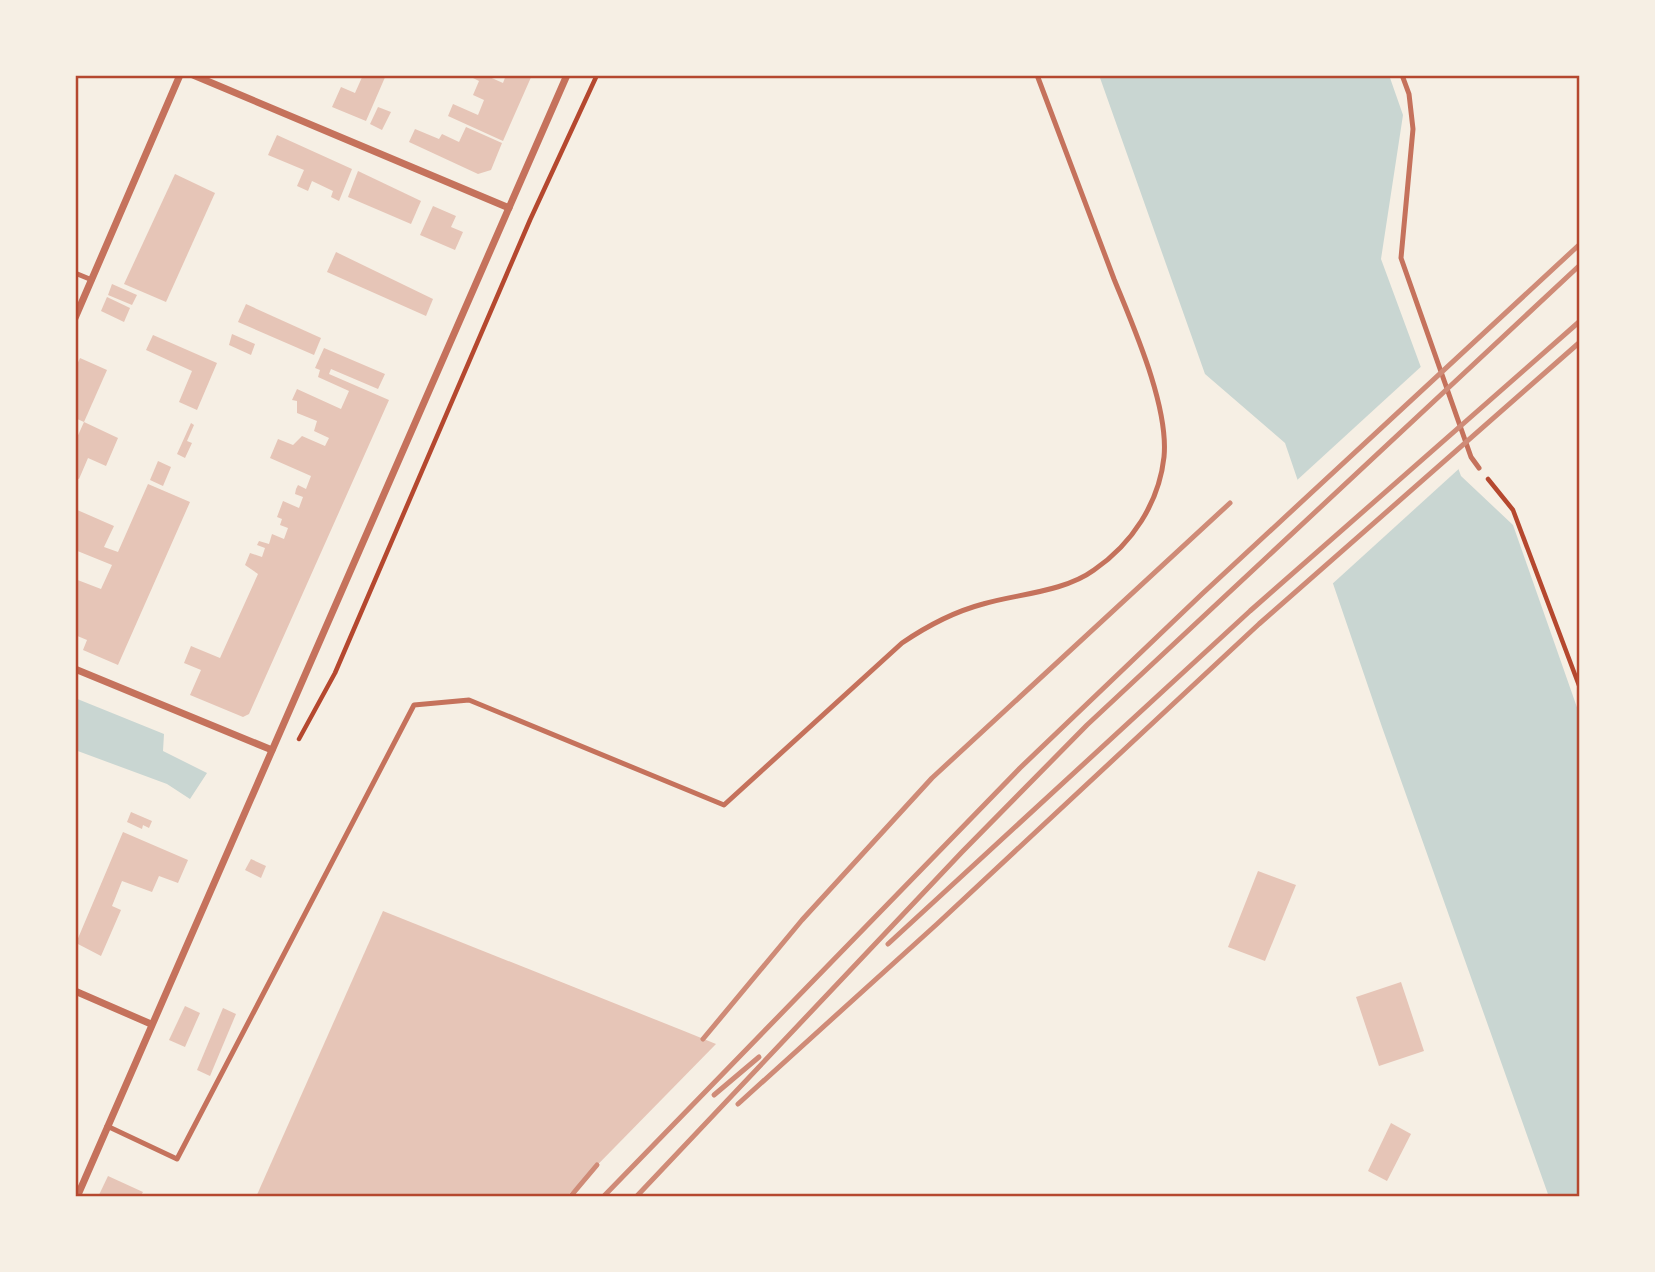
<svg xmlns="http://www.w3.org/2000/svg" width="1655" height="1272" font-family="Arial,sans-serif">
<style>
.water{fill:#c9d6d2}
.pier{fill:#f6efe4}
.building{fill:#e6c5b7}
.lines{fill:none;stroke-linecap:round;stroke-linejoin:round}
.path{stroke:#b5482f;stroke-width:4.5}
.service{stroke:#c5725c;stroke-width:5}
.minor{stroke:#c5725c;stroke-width:7}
.rail{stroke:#cf8b77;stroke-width:5}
.neatline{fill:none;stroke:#b5482f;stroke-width:2.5}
</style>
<rect width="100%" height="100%" fill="#f6efe4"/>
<g class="water">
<polygon points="1099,75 1389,75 1403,115 1381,259 1461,476 1513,525 1580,716 1580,1197 1549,1197 1382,727 1285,443 1205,374"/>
<polygon points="75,698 164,734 163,751 207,773 190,799 167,784 75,750"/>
</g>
<polygon class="pier" points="1425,363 1462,466 1330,586 1295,482"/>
<g class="building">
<polygon points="363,75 386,75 366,121 332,107 341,87 355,93"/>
<polygon points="467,75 485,75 503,83 506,75 532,75 503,141 448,116 453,104 478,115 484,100 473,95 479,81"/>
<polygon points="378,107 391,112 382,130 370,124"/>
<polygon points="466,127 502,143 491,170 478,174 409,142 415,129 439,139 442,134 459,142"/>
<polygon points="277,135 352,169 339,201 331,197 333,191 312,181 308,191 297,186 304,170 268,155"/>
<polygon points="358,171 421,201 411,224 348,197"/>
<polygon points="175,174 215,193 166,302 124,284"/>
<polygon points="433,206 456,216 451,227 463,232 455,250 420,235"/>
<polygon points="336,252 433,299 426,316 327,272"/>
<polygon points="112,284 137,295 132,305 108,295"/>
<polygon points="107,297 130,308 124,322 101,311"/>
<polygon points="246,304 321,338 314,355 238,322"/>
<polygon points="232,334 255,344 251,355 229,345"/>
<polygon points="153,335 217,363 197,410 179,402 192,371 146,350"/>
<polygon points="324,348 385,374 378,389 331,369 329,374 389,400 249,714 243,717 190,695 201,670 184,663 191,646 220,658 258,574 245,565 250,553 262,557 265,548 257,545 259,541 269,544 272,534 284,539 288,528 280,525 282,519 277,517 283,501 299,508 303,497 295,494 296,489 298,485 306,489 311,476 270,458 278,439 293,445 302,436 325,446 329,438 314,431 317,421 297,413 297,401 292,400 297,389 341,409 349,391 318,377 320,370 315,368"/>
<polygon points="80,358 107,370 84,422 75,418 75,369"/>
<polygon points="84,422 118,438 106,466 88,458 79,479 75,478 75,442"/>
<polygon points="191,423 194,425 187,441 192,443 185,458 177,454"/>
<polygon points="158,461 171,467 163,486 150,480"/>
<polygon points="148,484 190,502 118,665 83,650 87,640 75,635 75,579 101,589 112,565 75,550 78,536 75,534 75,509 114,526 104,547 118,552"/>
<polygon points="131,812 152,821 149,828 143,825 142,829 127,822"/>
<polygon points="123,832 188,860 178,883 159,876 152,892 122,881 112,906 121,910 101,956 76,943"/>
<polygon points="251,859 266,866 261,878 245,870"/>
<polygon points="1258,871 1296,885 1265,961 1228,947"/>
<polygon points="383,911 684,1031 716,1044 566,1197 256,1197"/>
<polygon points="1401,982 1424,1051 1379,1066 1356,997"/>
<polygon points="185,1006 200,1013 185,1047 169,1040"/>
<polygon points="223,1008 236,1014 210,1076 197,1070"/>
<polygon points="1391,1123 1411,1134 1387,1181 1368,1171"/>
<polygon points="108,1176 143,1192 140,1197 98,1197"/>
</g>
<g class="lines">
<g class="path">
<polyline points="1488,479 1513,510 1580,688"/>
<polyline points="299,739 335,673 530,220 597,75"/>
</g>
<g class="service">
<polyline points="1402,75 1409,94 1413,129 1401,258 1471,457 1479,468"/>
<polyline points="75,273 92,280"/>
<path d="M107,1126l70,33 237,-454 55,-5 255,105 178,-162c25,-17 51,-31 81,-39 34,-10 81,-12 111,-34 38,-26 65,-67 70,-113 5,-51 -31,-131 -50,-178 -25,-68 -51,-136 -77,-204"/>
</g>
<g class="minor">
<polyline points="193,75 509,208"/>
<polyline points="75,318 180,75"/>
<polyline points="75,669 272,750"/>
<polyline points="75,991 151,1024"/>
<polyline points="77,1197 567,75"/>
</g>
<g class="rail">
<polyline points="888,944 1250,611 1580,321"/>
<polyline points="703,1039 802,920 932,778 1230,503"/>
<polyline points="714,1095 759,1057"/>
<polyline points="738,1104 937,924 1259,624 1580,342"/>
<polyline points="570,1197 597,1165"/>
<polyline points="603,1197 1020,768 1202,594 1580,244"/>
<polyline points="636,1197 962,852 1087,725 1580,265"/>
</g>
</g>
<rect width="1655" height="1272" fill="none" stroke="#f6efe4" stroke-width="154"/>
<rect x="77" y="77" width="1501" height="1118" class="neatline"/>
</svg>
